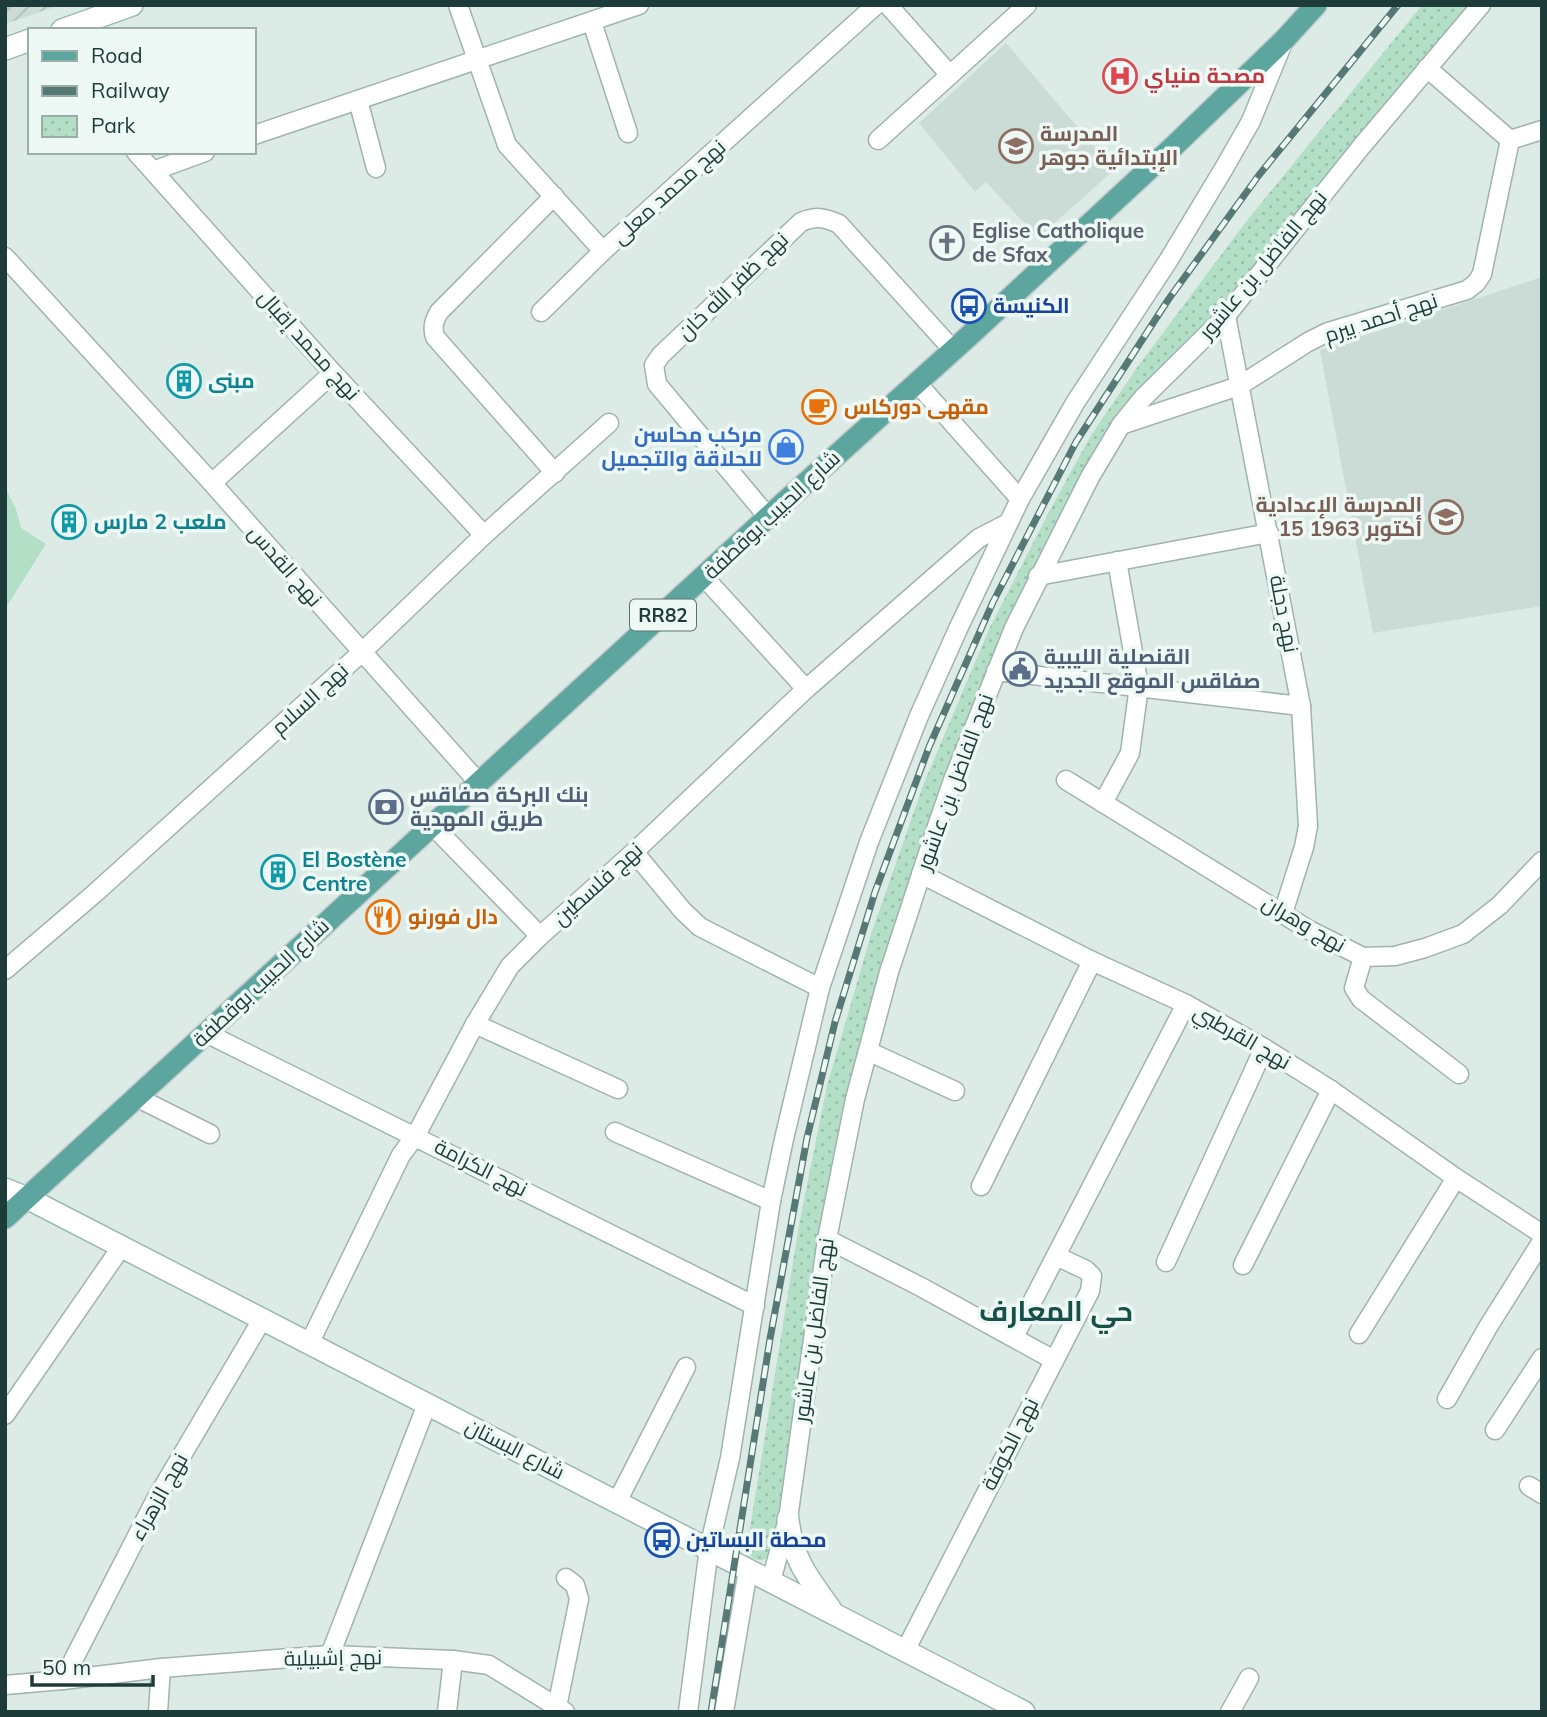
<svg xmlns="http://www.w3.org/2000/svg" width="1547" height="1717" font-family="Mulish,Cairo,sans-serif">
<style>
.built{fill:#cbdbd6}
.industrial{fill:url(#industrial-furrows)}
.grass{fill:#b3dfc6}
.park{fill:url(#park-dots)}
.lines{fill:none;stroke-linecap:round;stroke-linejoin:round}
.minor-casing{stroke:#a0b3af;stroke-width:21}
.secondary-casing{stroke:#9bb8b2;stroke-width:24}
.primary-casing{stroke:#c0c8c8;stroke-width:24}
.minor{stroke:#fff;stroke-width:18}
.secondary{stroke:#fff;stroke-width:21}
.primary{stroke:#5ca69f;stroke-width:21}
.rail-casing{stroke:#577975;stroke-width:7}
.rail{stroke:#eef8f4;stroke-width:4.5;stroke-dasharray:13;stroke-linecap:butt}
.labels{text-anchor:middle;stroke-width:7;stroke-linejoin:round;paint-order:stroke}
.shield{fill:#eef8f4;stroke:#5c7471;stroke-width:2}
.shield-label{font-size:19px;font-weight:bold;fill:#1d3c39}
.health-label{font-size:21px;font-weight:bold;fill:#be3a42;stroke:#eef8f4;text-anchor:start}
.education-label{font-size:21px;font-weight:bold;fill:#785e54;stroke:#eef8f4;text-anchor:start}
.street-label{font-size:21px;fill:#1d3c39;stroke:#eef8f4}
.worship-label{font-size:21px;font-weight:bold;fill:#5b616d;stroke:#eef8f4;text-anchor:start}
.transit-label{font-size:21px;font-weight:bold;fill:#164399;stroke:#eef8f4;text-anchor:start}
.culture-label{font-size:21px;font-weight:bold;fill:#0d838f;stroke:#eef8f4;text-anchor:start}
.food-label{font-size:21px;font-weight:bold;fill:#c56008;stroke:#eef8f4;text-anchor:start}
.shop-label{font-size:21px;font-weight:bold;fill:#366cbe;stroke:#eef8f4;text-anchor:end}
.service-label{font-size:21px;font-weight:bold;fill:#4e5e75;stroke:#eef8f4;text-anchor:start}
.district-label{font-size:28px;font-weight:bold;fill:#17504b;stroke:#eef8f4}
</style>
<defs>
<pattern id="industrial-furrows" width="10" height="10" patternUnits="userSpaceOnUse" patternTransform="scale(1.75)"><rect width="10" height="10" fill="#cbdbd6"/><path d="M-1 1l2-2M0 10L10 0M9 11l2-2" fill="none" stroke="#aebdb8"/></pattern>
<pattern id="park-dots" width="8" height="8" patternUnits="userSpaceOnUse" patternTransform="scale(1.75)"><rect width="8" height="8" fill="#b3dfc6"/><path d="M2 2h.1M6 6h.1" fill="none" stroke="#9ac0ab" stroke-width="1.8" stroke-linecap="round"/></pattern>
</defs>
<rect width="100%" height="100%" fill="#ddebe7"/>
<g class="built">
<polygon points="1006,43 1114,170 1038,238 986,182 975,192 919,123"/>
<polygon points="1542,277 1542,606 1373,633 1320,350"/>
</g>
<polygon class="industrial" points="5,5 60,5 5,24"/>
<polygon class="grass" points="5,487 16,509 21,528 46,544 5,609"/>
<path class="park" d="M1422,5h47l-259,318 -50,47 -115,180 -190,522 -34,148 -48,335c-10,6 -14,7 -23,1l-3,-9 52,-322 28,-139 45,-155 52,-148 66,-156 60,-117 40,-73 46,-68 109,-146z"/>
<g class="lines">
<g class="minor-casing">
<g id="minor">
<polyline points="458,5 507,145 603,251 876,5"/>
<polyline points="888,5 950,75 1027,5"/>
<polyline points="592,22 628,133"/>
<polyline points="1427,68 1510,140"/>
<polyline points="358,100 376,168"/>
<polyline points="254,135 639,5"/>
<polyline points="878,140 950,75"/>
<polyline points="136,152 333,373 484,535"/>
<polyline points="153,171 205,152"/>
<path d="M554,196l-115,116c-5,9 -7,15 -4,25l120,136"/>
<polyline points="5,257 212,483 479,783"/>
<polyline points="541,312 603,251"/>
<polyline points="1226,316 1301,706 1308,826 1304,847 1283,913"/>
<polyline points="917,383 1020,499"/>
<polyline points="1121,425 1239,386 1308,342 1328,332 1467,290 1476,283 1482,274 1510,140 1542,130"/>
<polyline points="212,483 333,373"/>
<path d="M768,517l-111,-133 -3,-19 7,-10 140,-133c15,-6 23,-5 38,2l114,126"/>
<polyline points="1038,576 1269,533"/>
<polyline points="704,577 806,689"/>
<polyline points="996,671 1301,706"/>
<polyline points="1066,780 1309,930 1363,957 1395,956 1425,948 1463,934 1500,905 1542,861"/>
<polyline points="1103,803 1130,753 1139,686 1117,561"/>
<polyline points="433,826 540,936"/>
<polyline points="634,852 683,911 700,927 820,988"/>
<polyline points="921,874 1092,961 1186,1004 1264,1048 1331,1090 1456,1178 1542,1234"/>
<polyline points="1363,957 1354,988 1361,999 1459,1074"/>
<polyline points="5,970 94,894 361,653 484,535 609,423"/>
<polyline points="475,1024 618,1089"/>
<polyline points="206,1033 755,1306"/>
<polyline points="870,1052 955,1091"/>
<polyline points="138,1098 210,1134"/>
<polyline points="615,1132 771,1201"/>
<polyline points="981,1186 1092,961"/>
<polyline points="827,1239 921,1287 1054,1360"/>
<polyline points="1166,1262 1264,1048"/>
<polyline points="1243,1265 1331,1090"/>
<polyline points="1359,1334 1456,1178"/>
<polyline points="1014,1337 1186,1004"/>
<polyline points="310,1342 401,1155 416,1135 475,1024 510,966 540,936 634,852 806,689 979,538 1008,523"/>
<polyline points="1447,1399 1488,1327 1542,1241"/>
<polyline points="5,1415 122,1246"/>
<polyline points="1495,1430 1542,1358"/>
<polyline points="1529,1486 1542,1494"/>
<polyline points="617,1502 686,1367"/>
<polyline points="771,1581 788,1519 827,1239 855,1099 889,972 936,829 953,780 1014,628 1090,477 1121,425 1143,398 1226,316 1361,147 1481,5"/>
<polyline points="906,1649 1090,1291 1092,1276 1086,1270 1056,1256"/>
<polyline points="330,1655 427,1404"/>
<polyline points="63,1680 156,1499 263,1318"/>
<polyline points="5,1685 63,1680 161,1668 330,1655 453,1660 489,1665 565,1712"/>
<polyline points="557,1707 579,1599 575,1585 566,1578"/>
<polyline points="158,1712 161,1668"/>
<polyline points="447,1712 453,1660"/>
<polyline points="688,1712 709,1548 730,1458 771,1201 784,1139 820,988 869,842 919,716 958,629 1020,499 1075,403 1168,261 1223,170 1251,121 1283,43"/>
<polyline points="724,1712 748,1570"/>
<polyline points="1230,1712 1249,1678"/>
</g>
</g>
<g class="secondary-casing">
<g id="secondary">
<polyline points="62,30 132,5"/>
<polyline points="5,49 30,40"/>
<polyline points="5,1189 27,1198 1024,1712"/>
<path d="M788,1519c4,39 20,59 42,89"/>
</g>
</g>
<g class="primary-casing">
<polyline id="primary" points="5,1218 768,517 970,335 1175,145 1284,40 1316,5"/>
</g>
<use href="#minor" class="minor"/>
<use href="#secondary" class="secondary"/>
<use href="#primary" class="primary"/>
<g class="rail-casing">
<polyline id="rail" points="711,1712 770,1339 807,1138 835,1022 875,892 929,747 993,602 1076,442 1168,300 1259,175 1398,5"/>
</g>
<use href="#rail" class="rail"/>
</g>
<defs>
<g id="hospital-ring" transform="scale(1.75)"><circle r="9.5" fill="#eef8f4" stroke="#e0444e" stroke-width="1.5"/><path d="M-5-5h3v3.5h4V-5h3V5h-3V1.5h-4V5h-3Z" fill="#e0444e"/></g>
<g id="school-ring" transform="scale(1.75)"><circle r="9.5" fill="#eef8f4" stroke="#8d6e63" stroke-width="1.5"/><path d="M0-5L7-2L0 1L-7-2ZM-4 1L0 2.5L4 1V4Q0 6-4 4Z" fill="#8d6e63"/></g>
<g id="church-ring" transform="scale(1.75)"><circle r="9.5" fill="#eef8f4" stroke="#6b7280" stroke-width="1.5"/><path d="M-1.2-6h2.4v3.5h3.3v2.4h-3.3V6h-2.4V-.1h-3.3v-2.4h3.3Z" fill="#6b7280"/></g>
<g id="bus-ring" transform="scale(1.75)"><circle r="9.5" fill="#eef8f4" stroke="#1a4fb4" stroke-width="1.5"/><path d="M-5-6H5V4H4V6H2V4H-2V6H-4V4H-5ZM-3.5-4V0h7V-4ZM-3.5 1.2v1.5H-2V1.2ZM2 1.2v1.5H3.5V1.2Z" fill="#1a4fb4"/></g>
<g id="building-ring" transform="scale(1.75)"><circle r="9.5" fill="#eef8f4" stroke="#0f9aa8" stroke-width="1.5"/><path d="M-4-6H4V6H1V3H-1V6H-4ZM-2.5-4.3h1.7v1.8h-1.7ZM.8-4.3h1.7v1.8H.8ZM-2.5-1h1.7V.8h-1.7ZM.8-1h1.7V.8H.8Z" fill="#0f9aa8"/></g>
<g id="cafe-ring" transform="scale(1.75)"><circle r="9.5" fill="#eef8f4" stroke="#e8710a" stroke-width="1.5"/><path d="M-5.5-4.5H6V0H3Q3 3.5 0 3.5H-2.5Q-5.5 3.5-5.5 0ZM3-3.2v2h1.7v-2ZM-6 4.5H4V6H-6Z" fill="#e8710a"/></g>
<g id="shop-ring" transform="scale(1.75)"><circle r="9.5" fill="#eef8f4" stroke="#3f7fe0" stroke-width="1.5"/><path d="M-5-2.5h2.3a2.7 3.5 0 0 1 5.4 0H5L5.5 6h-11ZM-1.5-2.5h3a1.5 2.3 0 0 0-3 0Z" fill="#3f7fe0"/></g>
<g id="civic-ring" transform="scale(1.75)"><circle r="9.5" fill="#eef8f4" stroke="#5c6f8a" stroke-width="1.5"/><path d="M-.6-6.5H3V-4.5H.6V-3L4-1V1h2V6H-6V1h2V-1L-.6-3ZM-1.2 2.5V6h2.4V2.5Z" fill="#5c6f8a"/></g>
<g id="bank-ring" transform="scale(1.75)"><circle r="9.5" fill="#eef8f4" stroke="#5c6f8a" stroke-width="1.5"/><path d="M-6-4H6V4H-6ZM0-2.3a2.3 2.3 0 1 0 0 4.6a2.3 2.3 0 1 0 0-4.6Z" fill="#5c6f8a"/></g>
<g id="restaurant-ring" transform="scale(1.75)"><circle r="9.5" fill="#eef8f4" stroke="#e8710a" stroke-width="1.5"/><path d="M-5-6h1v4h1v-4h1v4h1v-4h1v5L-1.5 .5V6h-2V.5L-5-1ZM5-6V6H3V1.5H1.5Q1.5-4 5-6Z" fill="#e8710a"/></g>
</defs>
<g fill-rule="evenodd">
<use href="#hospital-ring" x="1120" y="76"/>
<use href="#school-ring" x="1016" y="146"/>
<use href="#church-ring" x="947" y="243"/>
<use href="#bus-ring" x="969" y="306"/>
<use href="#building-ring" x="184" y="381"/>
<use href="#cafe-ring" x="819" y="407"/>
<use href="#shop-ring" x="786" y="447"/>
<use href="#school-ring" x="1446" y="517"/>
<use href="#building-ring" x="69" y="522"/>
<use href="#civic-ring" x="1020" y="669"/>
<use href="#bank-ring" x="386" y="807"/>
<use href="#building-ring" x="278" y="872"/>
<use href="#restaurant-ring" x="383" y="917"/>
<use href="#bus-ring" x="662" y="1540"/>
</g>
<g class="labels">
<rect class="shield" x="630" y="599.5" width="66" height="31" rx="5"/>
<g class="shield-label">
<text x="663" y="622">RR82</text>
</g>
<g class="health-label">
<text x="1144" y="83">مصحة منياي</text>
</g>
<g class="education-label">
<text x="1040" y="141">المدرسة<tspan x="1040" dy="24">الإبتدائية جوهر</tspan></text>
<text x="1422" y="512" text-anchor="end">المدرسة الإعدادية<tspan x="1422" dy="24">15 أكتوبر 1963</tspan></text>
</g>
<g class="street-label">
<text transform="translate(669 192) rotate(-42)" y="7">نهج محمد معلى</text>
<text transform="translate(1263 265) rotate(-50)" y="7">نهج الفاضل بن عاشور</text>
<text transform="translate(733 286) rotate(-44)" y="7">نهج ظفر الله خان</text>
<text transform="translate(1381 318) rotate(-18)" y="7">نهج أحمد بيرم</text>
<text transform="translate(309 345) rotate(48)" y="7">نهج محمد إقبال</text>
<text transform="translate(772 515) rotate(-43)" y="7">شارع الحبيب بوقطفة</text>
<text transform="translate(285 566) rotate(49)" y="7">نهج القدس</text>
<text transform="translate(1284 614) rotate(79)" y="7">نهج دجلة</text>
<text transform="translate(310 699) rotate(-42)" y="7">نهج السلام</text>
<text transform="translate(955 782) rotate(-70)" y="7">نهج الفاضل بن عاشور</text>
<text transform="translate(598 884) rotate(-42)" y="7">نهج فلسطين</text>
<text transform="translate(1304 924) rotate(30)" y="7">نهج وهران</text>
<text transform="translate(261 983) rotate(-43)" y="7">شارع الحبيب بوقطفة</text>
<text transform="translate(1242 1037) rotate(30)" y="7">نهج القرطبي</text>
<text transform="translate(481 1168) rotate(27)" y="7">نهج الكرامة</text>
<text transform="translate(814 1330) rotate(-82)" y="7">نهج الفاضل بن عاشور</text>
<text transform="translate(1010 1444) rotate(-63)" y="7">نهج الكوفة</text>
<text transform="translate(515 1449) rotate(27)" y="7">شارع البستان</text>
<text transform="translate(159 1497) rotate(-61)" y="7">نهج الزهراء</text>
<text transform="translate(333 1658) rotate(-1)" y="7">نهج إشبيلية</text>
</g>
<g class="worship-label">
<text x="972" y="238">Eglise Catholique<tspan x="972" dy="24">de Sfax</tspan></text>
</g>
<g class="transit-label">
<text x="993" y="313">الكنيسة</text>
<text x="686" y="1547">محطة البساتين</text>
</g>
<g class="culture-label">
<text x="208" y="388">مبنى</text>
<text x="94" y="529">ملعب 2 مارس</text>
<text x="302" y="867">El Bostène<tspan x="302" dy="24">Centre</tspan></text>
</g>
<g class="food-label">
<text x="844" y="414">مقهى دوركاس</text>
<text x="408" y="924">دال فورنو</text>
</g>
<g class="shop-label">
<text x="762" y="442">مركب محاسن<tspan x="762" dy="24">للحلاقة والتجميل</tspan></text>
</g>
<g class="service-label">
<text x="1044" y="664">القنصلية الليبية<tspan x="1044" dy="24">صفاقس الموقع الجديد</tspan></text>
<text x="410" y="802">بنك البركة صفاقس<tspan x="410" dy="24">طريق المهدية</tspan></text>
</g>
<g class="district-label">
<text x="1056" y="1321">حي المعارف</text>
</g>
</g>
<rect width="1547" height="1717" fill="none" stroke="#1d3c39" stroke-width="14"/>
<rect x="28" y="28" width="228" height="126" fill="#eef8f4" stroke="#9aada9" stroke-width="2"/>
<rect x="42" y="51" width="35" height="10" fill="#5ca69f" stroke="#9aada9" stroke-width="2"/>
<text x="91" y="63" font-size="21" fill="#1d3c39">Road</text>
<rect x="42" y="86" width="35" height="10" fill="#577975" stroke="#9aada9" stroke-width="2"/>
<text x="91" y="98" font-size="21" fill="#1d3c39">Railway</text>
<rect x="42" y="116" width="35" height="21" fill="url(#park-dots)" stroke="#9aada9" stroke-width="2"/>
<text x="91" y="133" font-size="21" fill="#1d3c39">Park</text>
<path d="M32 1675v10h121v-10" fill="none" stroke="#1d3c39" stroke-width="3.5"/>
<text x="42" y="1675" font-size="21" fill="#1d3c39" stroke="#eef8f4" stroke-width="5" paint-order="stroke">50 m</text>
</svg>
